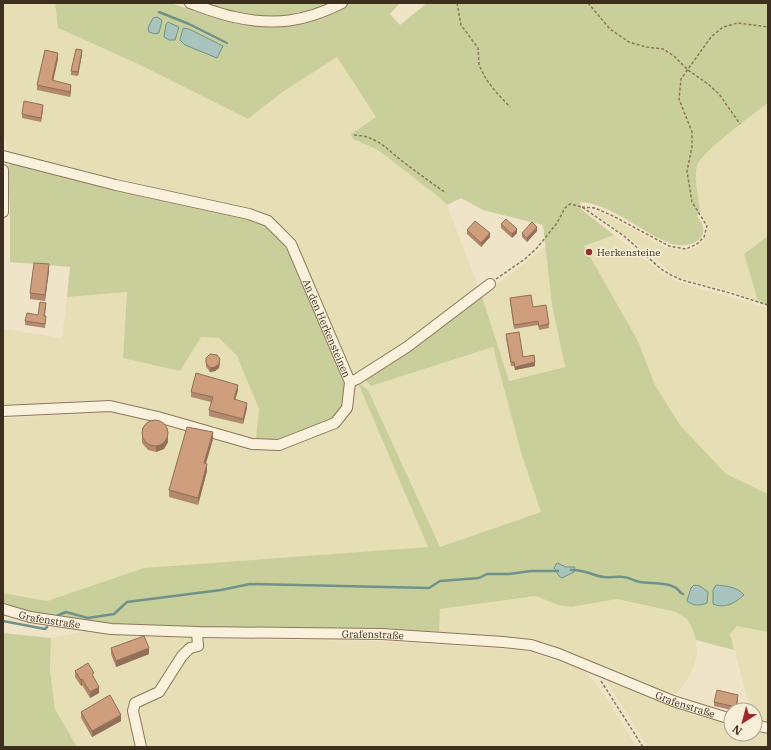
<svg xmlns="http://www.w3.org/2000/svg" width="771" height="750" font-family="'IBM Plex Serif',serif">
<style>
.farmland{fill:#e6deb5}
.green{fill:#c9cf9b}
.water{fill:#a9c4bc;stroke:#6f938a}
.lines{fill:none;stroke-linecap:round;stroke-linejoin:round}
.stream{stroke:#6f938a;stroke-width:2.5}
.minor-casing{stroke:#8d765c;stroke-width:12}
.path{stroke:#8d765c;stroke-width:1.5;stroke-dasharray:3 2;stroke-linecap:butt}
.minor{stroke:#faf1dc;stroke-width:10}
.wall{fill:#b2896c}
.shaded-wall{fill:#916f58}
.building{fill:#cf9f7d;stroke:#916f58}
.poi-dot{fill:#9e2a2b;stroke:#f7eed8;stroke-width:1.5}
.labels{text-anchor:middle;stroke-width:3;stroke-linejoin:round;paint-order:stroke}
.poi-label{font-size:10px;fill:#3d2e20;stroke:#f7eed8;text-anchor:start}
.street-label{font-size:10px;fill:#3d2e20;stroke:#f7eed8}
</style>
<rect width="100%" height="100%" fill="#f0e4c8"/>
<g class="farmland">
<polygon points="3,3 55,3 58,28 138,64 248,119 284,91 337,57 376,117 351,134 353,139 378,150 435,194 447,205 479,289 406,344 355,377 349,374 295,238 276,222 255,211 8,152 3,127"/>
<polygon points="768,103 768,236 744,254 758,301 734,292 682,278 670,272 632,240 594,213 598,212 611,217 664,247 686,251 697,247 705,239 709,226 700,212 696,177 697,165 703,156 740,124"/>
<polygon points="614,235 659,271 681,283 768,308 768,494 726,474 680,425 655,385 638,341 584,246"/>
<polygon points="546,246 552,305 565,367 509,381 482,296"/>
<polygon points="127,292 123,357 201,337 219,338 237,356 259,409 256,439 221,434 252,449 352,391 358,383 363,378 371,386 493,347 520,449 542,512 440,547 368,390 358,383 428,547 144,568 47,601 3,593 3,419 114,410 3,408 3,341 4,329 62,338 67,297"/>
<polygon points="536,596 558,605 571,607 617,599 676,612 687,619 693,630 696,640 697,654 694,667 688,679 673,698 499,637 439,632 440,609"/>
<polygon points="737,626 768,632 768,724 755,721 755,710 747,710 749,704 730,634"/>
<polygon points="93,630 113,634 207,639 375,641 521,650 558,661 585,671 604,694 637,747 77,747 55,709 50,671 51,638"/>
<polygon points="606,680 693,715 731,725 731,734 755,734 755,732 768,735 768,747 648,747"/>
</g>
<g class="green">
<path d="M55,3h115l62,20 43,4 25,-3 24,-8 24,-13h52l-10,11 10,11 27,-22h341v100c-12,9 -69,51 -71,63 -3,14 2,32 3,46l-3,4c2,3 6,7 6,11 3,18 -22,21 -34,16 -30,-12 -57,-39 -89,-41l1,7 33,26 -30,11 54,95 17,44 25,40 46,49 42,20v138l-31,-6 -7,8 4,16 -38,-10 -3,-10 -6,-11 -11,-7 -59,-13 -46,8 -13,-2 -22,-9 -96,13 -1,23 -57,-4h-183l-86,-2 -56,-7 -54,-13v-13l44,8 97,-33 284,-21 -70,-164 10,7 72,157 101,-35 -21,-63 -27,-102 -122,39 -8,-8 119,-82 27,85 56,-14 -13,-62 -9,-80 -60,-15 -22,-12 -14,7 -12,-11 -57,-44 -25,-11 -2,-5 25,-17 -39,-60 -53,34 -36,28 -110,-55 -80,-36z"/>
<polygon points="206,3 337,3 323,11 275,20 235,13"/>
<polygon points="12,162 245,218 267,226 287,248 347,388 344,406 333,420 277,441 256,439 259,409 237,356 219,338 201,337 180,371 123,358 127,292 67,297 70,267 10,262 10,210 8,167"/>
<polygon points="768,236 768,306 758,301 744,254"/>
<polygon points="3,633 51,638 50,671 55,709 77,747 3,747"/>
</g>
<g class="water">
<polygon points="157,17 162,20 159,33 155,34 149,32 148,28 153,18"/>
<polygon points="168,22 179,27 175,40 169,40 164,37 166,24"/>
<polygon points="183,28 189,29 223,46 217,58 185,45 180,40"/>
<polygon points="557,563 566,567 575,567 574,572 562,578 559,576 554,568"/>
<path d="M694,585l6,1 8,6 -1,11c-8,3 -13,3 -20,-2l4,-13z"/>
<path d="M716,585c10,1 22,2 28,10 -9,8 -19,14 -31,9v-14z"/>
</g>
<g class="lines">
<g class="stream">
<polyline points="159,12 189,24 227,43"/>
<path d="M571,570c14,-1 21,6 33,7 6,1 13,-1 19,0 6,0 11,4 17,5 13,2 33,-1 41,11l2,1"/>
<polyline points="54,617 66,612 88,618 114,614 127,602 221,590 250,584 429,588 440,581 479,578 487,574 509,574 531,571 558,571"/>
<polyline points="3,621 45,629 47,627"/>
</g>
<g class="minor-casing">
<g id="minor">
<path d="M190,3c14,5 29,11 44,14 40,9 71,5 108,-14"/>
<path id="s1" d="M3,156l113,29 133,29 19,7 23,23 59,138 -3,26 -12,15 -56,22 -27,-1 -94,-27 -48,-11 -107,5"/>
<polyline points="3,170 3,212"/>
<polyline points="350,382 357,379 407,347 490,284"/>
<path id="s2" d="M3,609l27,8 81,12 86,3 185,2 121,8 28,3 28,9 114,47 58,18"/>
<polyline points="755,725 768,728"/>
<polyline points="141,747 133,711 135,703 159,692 182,656 190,648 198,646 197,632"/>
</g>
</g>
<g class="path">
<polyline points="457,3 461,25 478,48 479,65 486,79 496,92 510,107"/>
<polyline points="588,3 610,29 629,42 646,47 663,49 674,56 688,70 708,84 719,94 740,124"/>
<path d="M354,135c25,1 34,16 52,29 13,10 27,20 40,29"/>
<polyline points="582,207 595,208 613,216 669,246 686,249 697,244 704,237 707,226 692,202 687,171 692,147 692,132 679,99 681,79 711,37 723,27 738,23 768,27"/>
<polyline points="496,279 525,259 537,248 557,223 565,208 570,204 582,207 624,236 661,269 671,275 682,280 730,293 768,305"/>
<polyline points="601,681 643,747"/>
</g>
<use href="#minor" class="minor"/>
</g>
<g class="wall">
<polygon points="82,54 78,76 71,75 71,71"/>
<polygon points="58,59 53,81 71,91 70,97 37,90 37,85"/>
<polygon points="43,109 41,122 22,118 22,114"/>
<polygon points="501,224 517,233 512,238 501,228"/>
<polygon points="467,230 490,237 481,247 467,234"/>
<polygon points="537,231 527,242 522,237 522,233"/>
<polygon points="49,270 45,301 30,299 30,293"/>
<polygon points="510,298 533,307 549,324 549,328 539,330 538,325 514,329 510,302"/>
<polygon points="46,306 45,316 46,320 45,328 25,325 25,321 38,315"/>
<polygon points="506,334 523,357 535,366 515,370 514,366 511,366 506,338"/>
<polygon points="206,358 220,363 219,368 215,371 210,372 206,367"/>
<polygon points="238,390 235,399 247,408 243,424 209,416 209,410 211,402 191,397 191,392"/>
<polygon points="142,428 168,442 164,449 156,452 148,450 142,443"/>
<polygon points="213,439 206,463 207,471 198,505 169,497 169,490"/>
<polygon points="111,648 149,654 116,667 111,654"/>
<polygon points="75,671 94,678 99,693 90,698 82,685 81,686 75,677"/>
<polygon points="738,699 736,710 731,710 714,706 714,702"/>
<polygon points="81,712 121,721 92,737 81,718"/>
</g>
<g class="shaded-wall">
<polygon points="82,50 82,54 78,76 78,72"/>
<polygon points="58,53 58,59 52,86 52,80"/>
<polygon points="71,85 71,91 70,97 70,92"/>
<polygon points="43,105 43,109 41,122 41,118"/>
<polygon points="537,227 537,231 527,242 527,238"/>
<polygon points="517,229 517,233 512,238 512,234"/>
<polygon points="490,233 490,237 481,247 481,243"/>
<polygon points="49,264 49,270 45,301 45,295"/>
<polygon points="220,359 219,368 215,371 210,372 210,368"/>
<polygon points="535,362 535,366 515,370 515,367"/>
<polygon points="238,385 238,390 234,404 234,399"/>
<polygon points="247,403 247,408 243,424 243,419"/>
<polygon points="213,432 213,439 204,470 204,463"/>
<polygon points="168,436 168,442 164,449 156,452 156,446"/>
<polygon points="207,464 207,471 198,505 198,498"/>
<polygon points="149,648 149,654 116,667 116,661"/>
<polygon points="82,679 82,685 81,686 81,680"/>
<polygon points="99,687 99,693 90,698 90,692"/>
<polygon points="738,695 738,699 736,710 736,707"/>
<polygon points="121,715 121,721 92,737 92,731"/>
</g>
<g class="building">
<polygon points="76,49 82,50 78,72 71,71"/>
<polygon points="45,50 58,53 52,80 71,85 70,92 37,85"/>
<polygon points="24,101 43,105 41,118 22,114"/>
<polygon points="506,219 517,229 512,234 501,224"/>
<polygon points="475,221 490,233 481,243 467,230"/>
<polygon points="532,222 537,227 527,238 522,233"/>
<polygon points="34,263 49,264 45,295 30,293"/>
<polygon points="531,295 533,307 546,305 549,324 539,326 538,321 514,325 510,298"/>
<polygon points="40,302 46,303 44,316 46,316 45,324 25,321 27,313 38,315"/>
<polygon points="519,332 523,357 534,355 535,362 515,367 514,362 511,362 506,334"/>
<polygon points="210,354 217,355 220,359 219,364 215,367 210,368 206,363 206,358"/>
<polygon points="196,373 238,385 234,399 247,403 243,419 209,410 213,397 191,392"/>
<circle cx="155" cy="433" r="13"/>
<polygon points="187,427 213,432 204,463 207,464 198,498 169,490"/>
<polygon points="144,636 149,648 116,661 111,648"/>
<polygon points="88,663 94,673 92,674 99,687 90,692 82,679 81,680 75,671"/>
<polygon points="717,690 738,695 736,707 714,702"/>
<polygon points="110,695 121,715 92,731 81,712"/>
</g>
<circle class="poi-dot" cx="589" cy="252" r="4"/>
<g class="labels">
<g class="poi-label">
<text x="597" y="256">Herkensteine</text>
</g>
<g class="street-label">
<text dy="4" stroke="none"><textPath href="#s1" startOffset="397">An den Herkensteinen</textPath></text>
<text dy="4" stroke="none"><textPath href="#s2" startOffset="48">Grafenstraße</textPath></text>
<text dy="4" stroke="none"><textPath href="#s2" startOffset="372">Grafenstraße</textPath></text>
<text dy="4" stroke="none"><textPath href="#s2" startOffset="696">Grafenstraße</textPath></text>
</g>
</g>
<rect width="771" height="750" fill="none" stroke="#3d2e20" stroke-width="8"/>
<g transform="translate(743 722) rotate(216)"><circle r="19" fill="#f7eed8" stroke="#ada18e"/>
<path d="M0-3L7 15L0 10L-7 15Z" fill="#9e2a2b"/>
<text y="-6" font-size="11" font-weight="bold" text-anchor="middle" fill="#3d2e20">N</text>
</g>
</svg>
